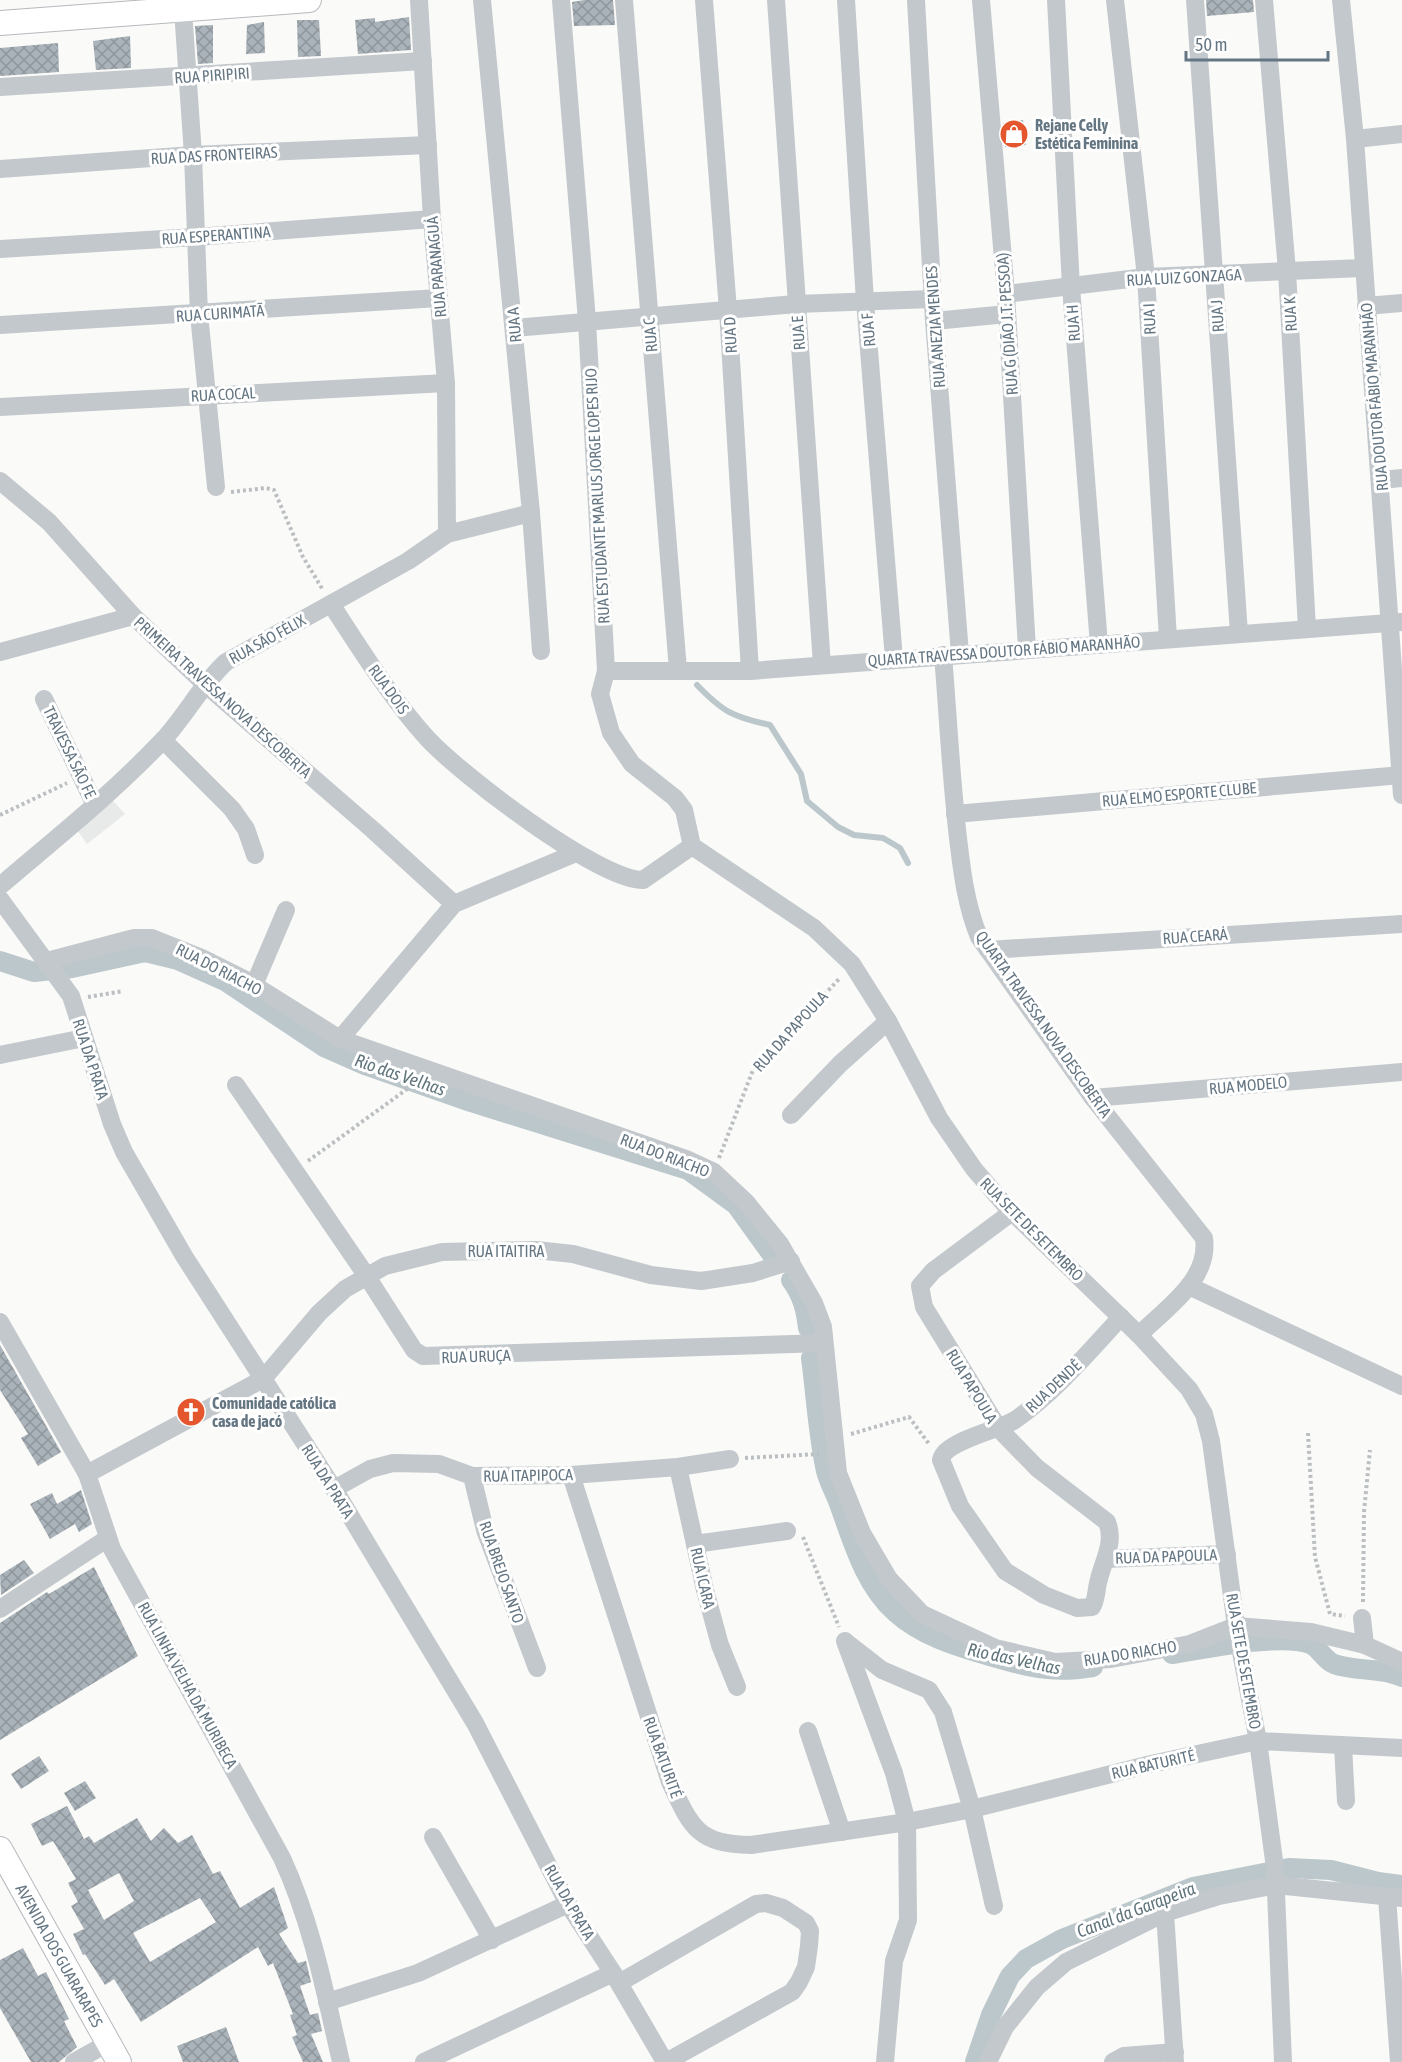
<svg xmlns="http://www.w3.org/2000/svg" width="1402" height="2062" font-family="'Asap Condensed',sans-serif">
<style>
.built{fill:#e8e9e9}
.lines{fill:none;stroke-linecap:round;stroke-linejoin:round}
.stream{stroke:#bbc7cb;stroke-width:6}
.canal{stroke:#bbc7cb;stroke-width:20}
.building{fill:url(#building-cross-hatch);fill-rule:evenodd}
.major-casing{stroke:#b5babe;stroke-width:26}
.path{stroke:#bbbfc2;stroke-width:4;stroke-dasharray:3 3;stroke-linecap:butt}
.minor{stroke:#c3c8cc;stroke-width:18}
.major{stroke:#fff;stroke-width:24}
.labels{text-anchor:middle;stroke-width:6;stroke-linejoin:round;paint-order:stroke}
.street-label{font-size:16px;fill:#657683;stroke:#fff}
.poi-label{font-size:16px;font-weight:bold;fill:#657683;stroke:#fff;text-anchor:start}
.water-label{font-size:18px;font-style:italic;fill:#60757c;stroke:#fff}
</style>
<defs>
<pattern id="building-cross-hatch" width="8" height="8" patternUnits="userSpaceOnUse" patternTransform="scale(1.5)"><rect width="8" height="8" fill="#aab3b9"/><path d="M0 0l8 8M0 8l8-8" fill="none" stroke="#8e969c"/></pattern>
</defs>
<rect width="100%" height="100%" fill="#fafaf8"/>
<polygon class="built" points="109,796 125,814 87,844 72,823"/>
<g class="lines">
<path class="stream" d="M697,685c26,27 36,32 73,40l31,49 6,27 31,26 16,8 29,3 17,10 8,15"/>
<g class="canal">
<polyline points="0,961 34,972 72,968 145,952 178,960 225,981 324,1047 365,1065 471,1102 688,1170 736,1205 778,1263"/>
<path d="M791,1280c11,15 15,29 17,48"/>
<path d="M811,1358c5,38 7,77 15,113 3,11 8,20 12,30 14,38 26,84 58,112 24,22 59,33 90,42 42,12 63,19 107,12"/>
<path d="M1172,1654c33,-5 109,-21 138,-10 9,3 14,16 24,20 22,8 47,3 68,13"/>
<polyline points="975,2062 991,2015 1010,1976 1026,1959 1062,1939 1193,1887 1289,1868 1331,1870 1378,1882 1402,1885"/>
</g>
</g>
<g class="building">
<polygon points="584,0 613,0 615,25 574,26 572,2"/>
<polygon points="1206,0 1253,0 1254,12 1207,16"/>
<polygon points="409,17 411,50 358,54 355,20 375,18 375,22"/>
<polygon points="297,20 319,20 321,56 298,57"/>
<polygon points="264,22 265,53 246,54 247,25"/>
<polygon points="213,25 213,63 198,64 195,26"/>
<polygon points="130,36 131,68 96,70 93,41"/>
<polygon points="58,43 59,72 0,76 0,48"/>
<polygon points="1023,120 1026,145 1005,147 1003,123"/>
<polygon points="0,1345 61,1452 38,1466 21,1438 28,1434 0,1390"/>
<polygon points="81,1490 92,1524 79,1532 75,1524 50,1539 30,1504 52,1493 57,1504"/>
<polygon points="24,1560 34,1573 1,1595 0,1575"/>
<polygon points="94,1567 138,1656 0,1740 0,1623 47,1592 49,1594"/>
<polygon points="39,1756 49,1771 21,1789 11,1774"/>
<polygon points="85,1781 96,1798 75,1811 64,1793"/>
<path d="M67,1806l17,33 5,-3 5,7 43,-25 14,23 13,-13 14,15 14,-8 21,39 7,-3 20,37 34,-21 14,41 -9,6 19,29 8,-2 5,21 -11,4 10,29 8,-2 4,18 -11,3 12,28h-20l-11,-25 5,-2 -7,-20 3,-1 -20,-51 -5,3 -10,-19 -117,75 -27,-43 -9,6 -20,-31 -2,1 -10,-21 11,-5 -13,-23 7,-4 -10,-19 8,-4 -23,-38 -11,5 -11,-22zM119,1873l15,28 -30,19 -16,-30zM200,1898l16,24 -66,40 -17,-29z"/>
<polygon points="23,1948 38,1976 46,1972 69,2019 64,2021 77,2047 59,2062 31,2062 0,2008 0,1960"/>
<polygon points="226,2027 239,2062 183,2062 177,2046"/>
</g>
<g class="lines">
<g class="major-casing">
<g id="major">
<polyline points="0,23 309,0"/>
<path id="s1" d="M0,1849l119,213"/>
</g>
</g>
<g class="path">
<polyline points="231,492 266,488 274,490 303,557 323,590"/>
<polyline points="0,815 67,783"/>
<polyline points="88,997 123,991"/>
<polyline points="719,1158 753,1070 840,978"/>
<polyline points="308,1161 414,1084"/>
<polyline points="1308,1433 1315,1557 1330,1614 1345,1616"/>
<polyline points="851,1434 909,1417 929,1444"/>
<polyline points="745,1458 819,1454"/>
<polyline points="803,1537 839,1627"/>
<polyline points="1363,1602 1364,1512 1370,1450"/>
</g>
<g class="minor">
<polyline points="419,0 432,219 446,383 447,534"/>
<polyline points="482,0 531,513 541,651"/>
<polyline points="561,0 587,321 606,671 600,694 611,733 632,764 675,798 684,810 692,846 814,928 852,964 888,1021 939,1118 974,1169 1005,1205 1139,1335 1189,1389 1204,1414 1211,1441 1236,1626 1258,1741 1275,1868 1283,2062"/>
<polyline points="624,0 678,670"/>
<polyline points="704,0 728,310 750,671"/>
<polyline points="776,0 822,665"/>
<polyline points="846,0 865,301 894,659"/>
<polyline points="916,0 934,321 960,654"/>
<polyline points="981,0 1006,294 1027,649"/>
<polyline points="1056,0 1071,287 1099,645"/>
<polyline points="1115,0 1146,277 1168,638"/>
<polyline points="1195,0 1239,633"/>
<polyline points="1264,0 1287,271 1307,628"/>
<polyline points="1341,0 1355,139 1402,795"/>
<polyline points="183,10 193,155 199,314 216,487"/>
<polyline points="0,87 423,61"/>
<polyline points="1355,139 1402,134"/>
<polyline points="0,169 193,155 428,145"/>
<polyline points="0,249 196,237 432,219"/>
<polyline points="1006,294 1146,277 1363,268"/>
<polyline points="1366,306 1402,303"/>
<polyline points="934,321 1007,314"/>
<polyline points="0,325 439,298"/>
<polyline points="514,328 796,304 932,299"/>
<polyline points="0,407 446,383"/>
<polyline points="1381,480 1402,478"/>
<polyline points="0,481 49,522 133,616 206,685 373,830 454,904"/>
<path d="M331,604c30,46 59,93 96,134 32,35 171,142 216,142l49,-34"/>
<polyline points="0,652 133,616"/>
<path d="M943,655c5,61 8,123 15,183 4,34 8,67 21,99l114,161 111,140c6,42 -38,70 -65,97"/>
<polyline points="606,671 750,671 1402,622"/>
<polyline points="44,699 95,805"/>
<polyline points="163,740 232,809 246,829 255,855"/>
<polyline points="955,814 1402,775"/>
<path d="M0,886c55,-47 113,-93 163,-146 23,-25 39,-56 63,-78l182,-101 39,-27 84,-21"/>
<polyline points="0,899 71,996 112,1124 124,1152 184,1256 334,1489 475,1723 568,1904 613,1973 665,2062"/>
<polyline points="988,950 1402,924"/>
<polyline points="47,961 134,938 152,938 202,958 246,980 340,1039 686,1159 714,1172 746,1202 780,1244 814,1303 823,1327 838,1473 862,1533 889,1579 922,1614 995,1648 1055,1662 1111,1659 1190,1644 1236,1626 1311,1632 1365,1645 1402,1662"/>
<polyline points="254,985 286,910"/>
<polyline points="340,1039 454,904 576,853"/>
<polyline points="0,1055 84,1038"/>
<polyline points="236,1085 366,1275 414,1350 423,1356 824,1343"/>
<polyline points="1093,1098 1402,1072"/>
<polyline points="791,1115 840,1064 888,1021"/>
<path d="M1012,1212l-79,59 -13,15 4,21 75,122 38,39 70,54c8,20 -3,37 -8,57 -3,9 -2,20 -7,28l-15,1 -33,-13 -39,-24 -45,-65 -19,-46c3,-19 56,-29 74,-40 40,-28 73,-67 106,-103"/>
<polyline points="1189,1286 1402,1386"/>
<path d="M0,1322l87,152 25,75 170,309c30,65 43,134 59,204"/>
<polyline points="678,1467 705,1590 720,1645 737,1687"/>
<polyline points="87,1474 263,1379 319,1313 345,1289 385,1266 442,1252 536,1250 573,1254 651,1275 701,1281 753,1273 791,1261"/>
<path d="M571,1475l99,307c21,45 27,62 81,63l156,-23 65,-13 179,-45 107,-23 144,7"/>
<polyline points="472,1476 485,1530 537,1668"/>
<polyline points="334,1489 370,1469 393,1463 439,1464 472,1476 571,1475 678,1467 730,1459"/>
<polyline points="695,1544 787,1531"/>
<polyline points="1106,1559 1227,1554"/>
<polyline points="0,1609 108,1538"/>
<polyline points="1362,1618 1365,1645"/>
<polyline points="845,1641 894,1773 907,1822 908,1920 894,1961 885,2062"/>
<polyline points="846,1642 882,1670 929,1690 943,1712 972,1809 994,1906"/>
<polyline points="808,1731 842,1832"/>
<polyline points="1343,1746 1346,1801"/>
<polyline points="433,1837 492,1940"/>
<polyline points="1387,1897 1399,2062"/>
<polyline points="1165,1913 1175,2062"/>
<polyline points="619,1983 756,1904 766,1903 783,1908 806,1923 810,1931 809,1946 806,1967 799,1982 792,1992 666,2062"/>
<polyline points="327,2002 418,1973 568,1904"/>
<polyline points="74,2062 108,2043"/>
<polyline points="424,2062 613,1973"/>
<polyline points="988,2062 1005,2027 1037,1987 1066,1962 1165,1913 1219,1896 1276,1885 1402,1898"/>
<polyline points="1113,2062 1124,2056 1175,2052"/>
</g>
<use href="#major" class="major"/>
</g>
<defs>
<g id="shop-disc" transform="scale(1.5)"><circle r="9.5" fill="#e4572e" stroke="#fff"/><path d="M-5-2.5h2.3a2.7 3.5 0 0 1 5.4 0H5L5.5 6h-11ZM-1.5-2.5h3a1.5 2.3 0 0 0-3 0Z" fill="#fff"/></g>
<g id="church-disc" transform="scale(1.5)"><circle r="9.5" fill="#e4572e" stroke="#fff"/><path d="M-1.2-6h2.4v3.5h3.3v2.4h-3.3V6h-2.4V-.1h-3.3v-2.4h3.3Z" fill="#fff"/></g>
</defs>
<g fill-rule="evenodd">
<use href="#shop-disc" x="1014" y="134"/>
<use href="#church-disc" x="191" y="1412"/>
</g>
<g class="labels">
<g class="street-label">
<text transform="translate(212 75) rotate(-4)" y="6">RUA PIRIPIRI</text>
<text transform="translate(214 155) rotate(-3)" y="6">RUA DAS FRONTEIRAS</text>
<text transform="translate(216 235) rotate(-4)" y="6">RUA ESPERANTINA</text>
<text transform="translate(436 267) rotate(-95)" y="6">RUA PARANAGUÁ</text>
<text transform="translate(1184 277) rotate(-3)" y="6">RUA LUIZ GONZAGA</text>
<text transform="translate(220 313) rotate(-4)" y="6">RUA CURIMATÃ</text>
<text transform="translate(1290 314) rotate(-93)" y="6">RUA K</text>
<text transform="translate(1217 316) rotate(-94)" y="6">RUA J</text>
<text transform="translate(1149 319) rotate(-93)" y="6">RUA I</text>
<text transform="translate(1073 323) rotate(-94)" y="6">RUA H</text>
<text transform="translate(1007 324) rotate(-94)" y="6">RUA G (DIÃO J.T. PESSOA)</text>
<text transform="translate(514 325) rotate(-95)" y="6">RUA A</text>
<text transform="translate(935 327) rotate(-94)" y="6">RUA ANEZIA MENDES</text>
<text transform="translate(868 330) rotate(-95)" y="6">RUA F</text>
<text transform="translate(798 333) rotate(-94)" y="6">RUA E</text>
<text transform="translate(650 335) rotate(-95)" y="6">RUA C</text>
<text transform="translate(730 335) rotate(-93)" y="6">RUA D</text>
<text transform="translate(223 394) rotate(-3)" y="6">RUA COCAL</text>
<text transform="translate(1374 397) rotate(-95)" y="6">RUA DOUTOR FÁBIO MARANHÃO</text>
<text transform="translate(597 496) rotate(-93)" y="6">RUA ESTUDANTE MARLUS JORGE LOPES RIJO</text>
<text transform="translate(267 639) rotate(-29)" y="6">RUA SÃO FÉLIX</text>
<text transform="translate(1004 651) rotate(-4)" y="6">QUARTA TRAVESSA DOUTOR FÁBIO MARANHÃO</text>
<text transform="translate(389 689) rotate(54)" y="6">RUA DOIS</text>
<text transform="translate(223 697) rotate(42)" y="6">PRIMEIRA TRAVESSA NOVA DESCOBERTA</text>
<text transform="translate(70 752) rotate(64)" y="6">TRAVESSA SÃO FE</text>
<text transform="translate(1179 794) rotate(-5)" y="6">RUA ELMO ESPORTE CLUBE</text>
<text transform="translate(1195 936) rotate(-4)" y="6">RUA CEARÁ</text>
<text transform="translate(219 969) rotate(27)" y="6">RUA DO RIACHO</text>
<text transform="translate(1044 1024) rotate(55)" y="6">QUARTA TRAVESSA NOVA DESCOBERTA</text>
<text transform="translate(790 1031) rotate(-48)" y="6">RUA DA PAPOULA</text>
<text transform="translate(91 1059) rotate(72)" y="6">RUA DA PRATA</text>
<text transform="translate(1248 1085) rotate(-5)" y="6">RUA MODELO</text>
<text transform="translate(665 1155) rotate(21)" y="6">RUA DO RIACHO</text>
<text transform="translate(1032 1229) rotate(45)" y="6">RUA SETE DE SETEMBRO</text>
<text x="506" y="1257">RUA ITAITIRA</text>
<text transform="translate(476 1356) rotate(-2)" y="6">RUA URUÇA</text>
<text transform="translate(972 1386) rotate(59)" y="6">RUA PAPOULA</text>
<text transform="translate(1053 1386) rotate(-43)" y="6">RUA DENDÊ</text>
<text transform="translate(528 1475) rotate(-1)" y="6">RUA ITAPIPOCA</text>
<text transform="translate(328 1481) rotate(58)" y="6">RUA DA PRATA</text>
<text transform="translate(1166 1556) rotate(-2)" y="6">RUA DA PAPOULA</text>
<text transform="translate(502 1572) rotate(71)" y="6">RUA BREJO SANTO</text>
<text transform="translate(703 1578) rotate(77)" y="6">RUA ICARA</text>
<text transform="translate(1130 1653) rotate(-9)" y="6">RUA DO RIACHO</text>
<text transform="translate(1244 1661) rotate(80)" y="6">RUA SETE DE SETEMBRO</text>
<text transform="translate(188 1685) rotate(61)" y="6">RUA LINHA VELHA DA MURIBECA</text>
<text transform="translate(663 1757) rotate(70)" y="6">RUA BATURITÉ</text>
<text transform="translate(1153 1764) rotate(-13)" y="6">RUA BATURITÉ</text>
<text transform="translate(570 1902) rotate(60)" y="6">RUA DA PRATA</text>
<text dy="6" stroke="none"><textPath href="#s1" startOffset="122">AVENIDA DOS GUARARAPES</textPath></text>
</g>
<g class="poi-label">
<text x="1035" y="131">Rejane Celly<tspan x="1035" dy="18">Estética Feminina</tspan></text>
<text x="212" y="1409">Comunidade católica<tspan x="212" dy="18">casa de jacó</tspan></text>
</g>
<g class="water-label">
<text transform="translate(400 1075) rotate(19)" y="6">Rio das Velhas</text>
<text transform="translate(1014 1659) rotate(12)" y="6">Rio das Velhas</text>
<text transform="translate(1136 1910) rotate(-21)" y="6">Canal da Garapeira</text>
</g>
</g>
<path d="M1186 51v9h142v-9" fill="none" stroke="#657683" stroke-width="3"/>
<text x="1195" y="51" font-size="18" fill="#657683" stroke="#ffffff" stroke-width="4.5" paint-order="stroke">50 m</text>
</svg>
